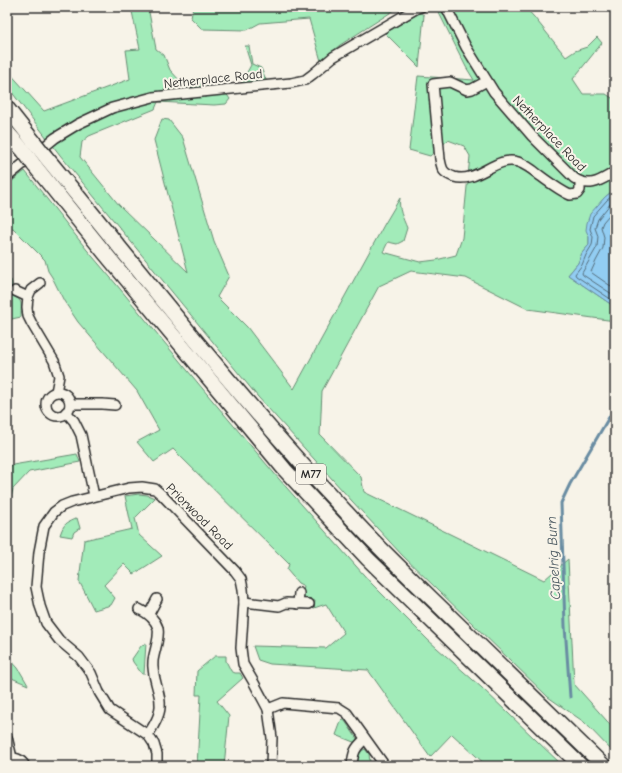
<svg xmlns="http://www.w3.org/2000/svg" width="622" height="773" font-family="'Comic Neue',sans-serif">
<style>
.green{fill:#a2ebb9;stroke:#668b72}
.water{fill:#92cdf2;stroke:#698ca2}
.lines{fill:none;stroke-linecap:round;stroke-linejoin:round}
.shore{stroke:#546c7b;stroke-width:1}
.stream{stroke:#698ca2;stroke-width:3}
.minor-casing{stroke:#2b2b2b;stroke-width:12}
.highway-casing{stroke:#2b2b2b;stroke-width:17}
.minor{stroke:#f7f3e8;stroke-width:9}
.highway{stroke:#f7f3e8;stroke-width:14}
.highway-bridge-casing{stroke:#2b2b2b;stroke-width:17;stroke-linecap:butt}
.highway-bridge{stroke:#f7f3e8;stroke-width:14}
.labels{text-anchor:middle;stroke-width:4;stroke-linejoin:round;paint-order:stroke}
.shield{fill:#f7f3e8;stroke:#686764;stroke-width:1}
.shield-label{font-size:12px;font-weight:bold;fill:#2b2b2b}
.street-label{font-size:13px;fill:#2b2b2b;stroke:#f7f3e8}
.water-label{font-size:14px;font-style:italic;fill:#45545d;stroke:#f7f3e8}
</style>
<rect width="100%" height="100%" fill="#f7f3e8"/>
<filter id="ink" filterUnits="userSpaceOnUse"><feTurbulence type="fractalNoise" baseFrequency=".025" numOctaves="2"/><feDisplacementMap in="SourceGraphic" scale="8" xChannelSelector="R" yChannelSelector="G"/><feConvolveMatrix kernelMatrix="1 2 1 2 8 2 1 2 1" color-interpolation-filters="sRGB"/></filter>
<g filter="url(#ink)">
<g class="green">
<path d="M131,7h17l8,42 8,6 6,15 12,13 38,2 10,14 -4,5 -12,1 -56,-3 -3,7 -66,27 -7,6 -2,15 39,48 69,67 -34,-132 8,-21 7,1 14,18 31,103 15,35 -12,21 30,30 47,62 90,-164 16,-27c-2,11 3,20 7,30l-4,13 -6,3 -9,-2 -5,10 37,10 16,-2 20,-5 6,-17 8,-82 -6,-10 -16,-6 -18,16 -21,-6 9,-74 56,4 -8,-13 -30,-60h89l9,10 32,40 9,-6 12,-4 10,-10 5,6 -29,36 10,15h23l9,6v89l-10,8 -6,7 -10,33v8l-7,8 -4,10 -10,12 47,32v14l-87,-12 -62,-31 -55,-7 -32,15 -57,105 -2,44 41,42 3,15 180,88 24,-21 6,125 41,46v24l-31,-32 -36,-25 -146,-142 -50,-54 -94,-104 -198,-242 -53,-69v-16l37,41 86,-32 -4,-29 14,-1z"/>
<polygon points="193,7 403,7 393,11 340,45 321,61 309,19 260,23 247,30 202,29 191,18"/>
<polygon points="420,13 424,15 419,67 385,33"/>
<polygon points="245,46 249,46 252,64 261,68 267,82 241,83 251,65"/>
<polygon points="25,171 87,250 116,284 207,394 279,479 371,583 428,640 481,687 563,766 487,766 452,734 430,757 368,670 270,664 258,660 253,646 326,648 344,633 326,604 314,608 315,601 302,598 304,586 298,583 287,570 289,564 173,449 154,462 137,442 159,430 137,391 78,322 64,301 52,277 48,271 45,260 13,228 7,231 7,185"/>
<path d="M11,280l1,5 -3,9c15,7 12,7 12,23l-14,3v-39z"/>
<polygon points="77,454 80,462 29,472 13,489 7,515 7,466"/>
<polygon points="139,494 147,495 155,498 135,518 139,535 162,556 134,574 124,564 104,585 115,598 111,605 94,610 79,581 84,540 132,529 125,496"/>
<path d="M77,518l3,10 -6,4 -2,5 -12,-2c4,-12 6,-12 17,-17z"/>
<polygon points="146,643 144,674 142,674 133,662 132,659 141,646"/>
<polygon points="7,656 18,668 28,685 7,676"/>
<polygon points="215,656 226,656 226,661 231,671 235,673 240,673 243,678 217,701 229,716 224,766 197,766 201,695 196,695 197,671"/>
<polygon points="342,719 345,721 358,740 356,743 336,735"/>
<path d="M365,749l4,5 1,8 3,4h-17c1,-9 0,-13 9,-17z"/>
</g>
<polygon class="water" points="615,189 615,307 568,275 578,263 582,253 589,245 589,237 586,230 587,223 590,214 605,197"/>
<g class="lines">
<g class="shore">
<polyline points="615,194 607,200 593,216 590,229 593,237 592,245 586,255 582,265 575,274 576,276 615,302"/>
<polyline points="615,200 611,203 598,219 595,228 598,236 597,247 582,273 583,275 615,296"/>
<polyline points="615,208 603,222 601,227 604,237 603,248 596,261 591,272 592,273 615,289"/>
</g>
<polyline class="stream" points="570,697 565,626 561,503 570,484 615,407"/>
<g class="minor-casing">
<g id="minor">
<path d="M446,7l20,40 28,45 38,44 42,42c16,11 27,2 41,-6"/>
<path d="M487,81l-15,8 -5,1 -17,-8 -17,2 7,75c2,11 3,14 14,18 23,7 42,-22 64,-15 9,3 15,8 21,13 10,7 20,15 31,20l7,-1 3,-4v-7"/>
<polyline points="7,177 55,138 78,124 112,108 153,97 291,83 305,80 313,74 333,57 417,8 421,7"/>
<polyline points="40,283 31,290 28,297 27,308 28,316 32,324 54,361 59,376 56,392"/>
<polyline points="15,291 28,297"/>
<circle cx="58" cy="404" r="12"/>
<polyline points="70,404 102,404 115,405"/>
<polyline points="66,412 74,421 81,435 94,496"/>
<polyline points="244,602 279,606 286,603 309,604"/>
<polyline points="298,604 299,593"/>
<path d="M139,609c8,4 16,9 19,19 2,11 -4,23 -5,33 -2,18 11,35 6,52 -2,8 -7,15 -11,22"/>
<polyline points="149,614 157,599"/>
<polyline points="268,709 283,703 339,708 347,713 385,766"/>
<polyline points="7,737 12,758"/>
<path d="M7,760c8,-4 14,-1 18,6"/>
<polyline points="157,766 157,754 154,744 148,735 110,710 99,692 91,673 79,657 59,640 46,623 40,606 36,587 39,552 44,526 54,512 62,506 72,502 129,488 142,487 155,489 162,495 235,571 241,579 243,589 244,602 241,648 243,664 253,681 268,709 272,738 271,766"/>
<path d="M352,766c1,-14 3,-18 13,-27"/>
</g>
</g>
<g class="highway-casing">
<g id="highway">
<polyline points="7,108 34,142"/>
<polyline points="7,132 23,150"/>
<path d="M45,156c99,120 194,243 301,356 27,30 56,58 85,86 57,56 115,112 173,168"/>
<polyline points="34,165 104,252 285,470 368,559 581,766"/>
</g>
</g>
<use href="#minor" class="minor"/>
<use href="#highway" class="highway"/>
<g class="highway-bridge-casing">
<g id="highway-bridge">
<polyline points="34,142 45,156"/>
<polyline points="23,150 34,165"/>
</g>
</g>
<use href="#highway-bridge" class="highway-bridge"/>
</g>
</g>
<g class="labels">
<rect class="shield" x="296" y="464" width="30" height="20" rx="3"/>
<g class="shield-label">
<text x="311" y="478">M77</text>
</g>
<g class="street-label">
<text transform="translate(213 78) rotate(-6)" y="5">Netherplace Road</text>
<text transform="translate(550 133) rotate(46)" y="5">Netherplace Road</text>
<text transform="translate(200 516) rotate(45)" y="5">Priorwood Road</text>
</g>
<g class="water-label">
<text transform="translate(553 558) rotate(-93)" y="5">Capelrig Burn</text>
</g>
</g>
<rect width="622" height="773" fill="none" stroke="#f7f3e8" stroke-width="24"/>
<rect x="12" y="12" width="598" height="749" fill="none" stroke="#2b2b2b" stroke-width="1.5" filter="url(#ink)"/>
</svg>
